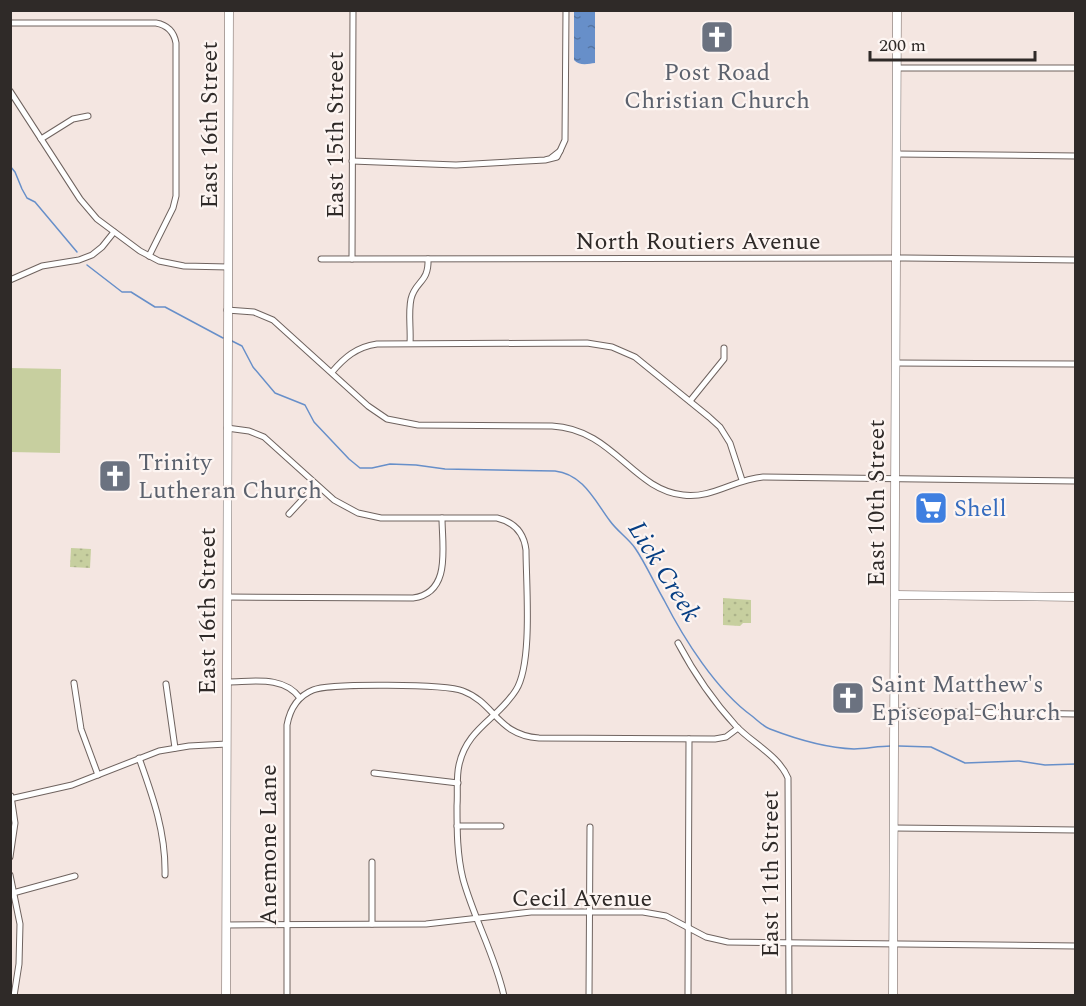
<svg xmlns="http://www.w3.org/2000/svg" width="1086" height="1006" font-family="Spectral,serif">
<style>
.green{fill:url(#green-dots)}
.pitch{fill:#c7cf9f}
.water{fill:url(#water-ripples)}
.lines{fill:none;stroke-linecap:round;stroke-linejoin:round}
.stream{stroke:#678fc9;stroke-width:1.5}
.street-casing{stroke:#6f635f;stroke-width:7}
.secondary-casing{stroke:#6f635f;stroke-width:9}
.street{stroke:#fff;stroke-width:5}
.secondary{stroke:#fff;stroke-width:8}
.labels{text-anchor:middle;stroke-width:4.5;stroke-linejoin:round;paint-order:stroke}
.worship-label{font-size:24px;fill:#5b616d;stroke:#fdf5f2;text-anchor:start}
.street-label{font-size:24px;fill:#2f2a28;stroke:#fdf5f2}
.shop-label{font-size:24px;fill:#366cbe;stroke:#fdf5f2;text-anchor:start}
.water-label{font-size:26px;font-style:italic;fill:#063e83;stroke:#fdf5f2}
</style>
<defs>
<pattern id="green-dots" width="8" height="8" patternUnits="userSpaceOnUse" patternTransform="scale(1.5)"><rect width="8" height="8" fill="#c7cf9f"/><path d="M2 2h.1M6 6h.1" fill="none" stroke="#abb289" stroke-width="1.8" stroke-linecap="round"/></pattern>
<pattern id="water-ripples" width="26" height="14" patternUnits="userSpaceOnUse" patternTransform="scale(1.5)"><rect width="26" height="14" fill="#678fc9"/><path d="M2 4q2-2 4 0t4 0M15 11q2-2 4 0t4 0" fill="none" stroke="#5575a3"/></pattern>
</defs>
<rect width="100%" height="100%" fill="#f4e6e1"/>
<g class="green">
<polygon points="71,548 91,549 90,568 70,567"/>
<polygon points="723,598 751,600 751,623 743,623 740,626 723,625"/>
</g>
<polygon class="pitch" points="11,368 61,369 60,453 11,452"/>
<path class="water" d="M574,11h21v52c-7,1 -16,3 -21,-3z"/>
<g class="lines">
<g class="stream">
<polyline points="10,166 15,172 22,189 27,198 35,202 77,252"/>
<polyline points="87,265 122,292 131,292 155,307 165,307 223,338"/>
<path d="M232,341l10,5 11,21 22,26 30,12 9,17 35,37 11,9h12l18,-4 26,1 29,4 110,2c28,3 40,30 55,50 7,10 18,17 25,27 11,16 19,35 29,52 20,39 52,90 88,116 5,4 12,11 18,13 26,10 56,19 84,20 12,0 24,-3 37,-3"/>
<polyline points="899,746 931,747 965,763 1019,761 1045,765 1076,764"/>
</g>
<g class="street-casing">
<g id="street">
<path d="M10,23h146c11,2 18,9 20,20v153l-3,12 -24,48"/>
<polyline points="897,68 1076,68"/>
<polyline points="10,91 80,199 97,219 140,251 159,261 184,266 228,267"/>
<polyline points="41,139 73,119 88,116"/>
<polyline points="560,151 565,140 566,10"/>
<polyline points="897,154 1076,156"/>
<polyline points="352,161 456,165 545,160 557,157 560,151 551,158"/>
<polyline points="321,259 905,258 1076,260"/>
<polyline points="352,259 353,10"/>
<polyline points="10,280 42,266 79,260 92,255 102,247 114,232"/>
<path d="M227,310l27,2 19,8 95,86 19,13 31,6 134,1c61,3 81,64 131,69 29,4 52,-16 80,-18l313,4"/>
<path d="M410,343c1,-14 -2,-30 1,-44 4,-18 18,-16 17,-40"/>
<polyline points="896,363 1076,364"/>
<path d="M332,372c12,-14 24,-25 45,-28l210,-1 25,4 23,10 74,60 11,10 10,16 12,37"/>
<polyline points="690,401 724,359 724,348"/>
<path d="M227,428l22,3 15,6 70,63 24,13 23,5h116c17,4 27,15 29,32 0,33 7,113 -10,140 -18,29 -49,38 -57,75 -3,13 -1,28 -2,41 0,24 0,49 6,73 11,40 32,76 41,117"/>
<polyline points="289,514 316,485"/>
<path d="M227,597l186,1c39,-5 29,-52 29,-80"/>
<path d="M678,643c16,30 35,58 58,83 16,17 43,30 52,52l1,218"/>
<path d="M227,682c25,0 56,-7 73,16"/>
<polyline points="74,683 81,729 98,775"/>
<polyline points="166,684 175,748"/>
<polyline points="895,711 1076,714"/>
<path d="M139,758c14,39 27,75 26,117"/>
<polyline points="374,773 458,783"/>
<polyline points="10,799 72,785 159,751 189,746 227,744"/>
<polyline points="457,826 501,826"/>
<polyline points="894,828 1076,830"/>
<polyline points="10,857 15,823 11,796"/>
<polyline points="10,875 20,924 19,964 14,996"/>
<polyline points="13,893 75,876"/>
<polyline points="372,924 372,862"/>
<polyline points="226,925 426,924 531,912 643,912 666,916 706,937 728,942 1076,946"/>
<path d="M287,996v-271c3,-16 11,-29 26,-35 16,-7 133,-6 150,1 32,12 34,44 76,47l176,1 11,-2 12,-9"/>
<polyline points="589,996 590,827"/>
<polyline points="688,996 689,739"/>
</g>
</g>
<g class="secondary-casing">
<g id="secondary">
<polyline points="895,595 1076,597"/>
<polyline points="226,996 229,10"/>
<polyline points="893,996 897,10"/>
</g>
</g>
<use href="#street" class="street"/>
<use href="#secondary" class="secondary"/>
</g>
<defs>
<g id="church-square" transform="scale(1.725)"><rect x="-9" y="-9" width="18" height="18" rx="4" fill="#6b7280" stroke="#fdf5f2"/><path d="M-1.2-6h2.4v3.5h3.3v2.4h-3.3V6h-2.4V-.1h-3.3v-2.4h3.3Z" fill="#fff"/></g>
<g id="supermarket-square" transform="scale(1.725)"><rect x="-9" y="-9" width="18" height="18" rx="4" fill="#3f7fe0" stroke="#fdf5f2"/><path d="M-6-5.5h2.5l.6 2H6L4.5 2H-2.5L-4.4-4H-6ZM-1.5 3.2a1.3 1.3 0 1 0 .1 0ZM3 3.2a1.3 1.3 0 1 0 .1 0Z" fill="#fff"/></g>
</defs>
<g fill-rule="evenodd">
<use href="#church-square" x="717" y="37"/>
<use href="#church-square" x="115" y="476"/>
<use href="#supermarket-square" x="931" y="508"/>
<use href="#church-square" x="848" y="698"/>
</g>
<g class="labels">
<g class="worship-label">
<text x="717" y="80" text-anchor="middle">Post Road<tspan x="717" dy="28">Christian Church</tspan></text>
<text x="138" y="470">Trinity<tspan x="138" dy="28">Lutheran Church</tspan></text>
<text x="871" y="692">Saint Matthew's<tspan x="871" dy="28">Episcopal Church</tspan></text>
</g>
<g class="street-label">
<text transform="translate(209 125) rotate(-90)" y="8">East 16th Street</text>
<text transform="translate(335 135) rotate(-90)" y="8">East 15th Street</text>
<text x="698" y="249">North Routiers Avenue</text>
<text transform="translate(876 503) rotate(-90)" y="8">East 10th Street</text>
<text transform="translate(207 611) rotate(-90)" y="8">East 16th Street</text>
<text transform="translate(268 845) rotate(-90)" y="8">Anemone Lane</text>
<text transform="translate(770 874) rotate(-90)" y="8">East 11th Street</text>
<text x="582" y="906">Cecil Avenue</text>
</g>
<g class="shop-label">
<text x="954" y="516">Shell</text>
</g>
<g class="water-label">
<text transform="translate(665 571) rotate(58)" y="9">Lick Creek</text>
</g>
</g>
<rect width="1086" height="1006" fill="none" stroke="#2f2a28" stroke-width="24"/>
<path d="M870 51v9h165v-9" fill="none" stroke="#2f2a28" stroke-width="3"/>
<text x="879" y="51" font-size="18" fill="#2f2a28" stroke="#fdf5f2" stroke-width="4.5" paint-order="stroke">200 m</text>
</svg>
